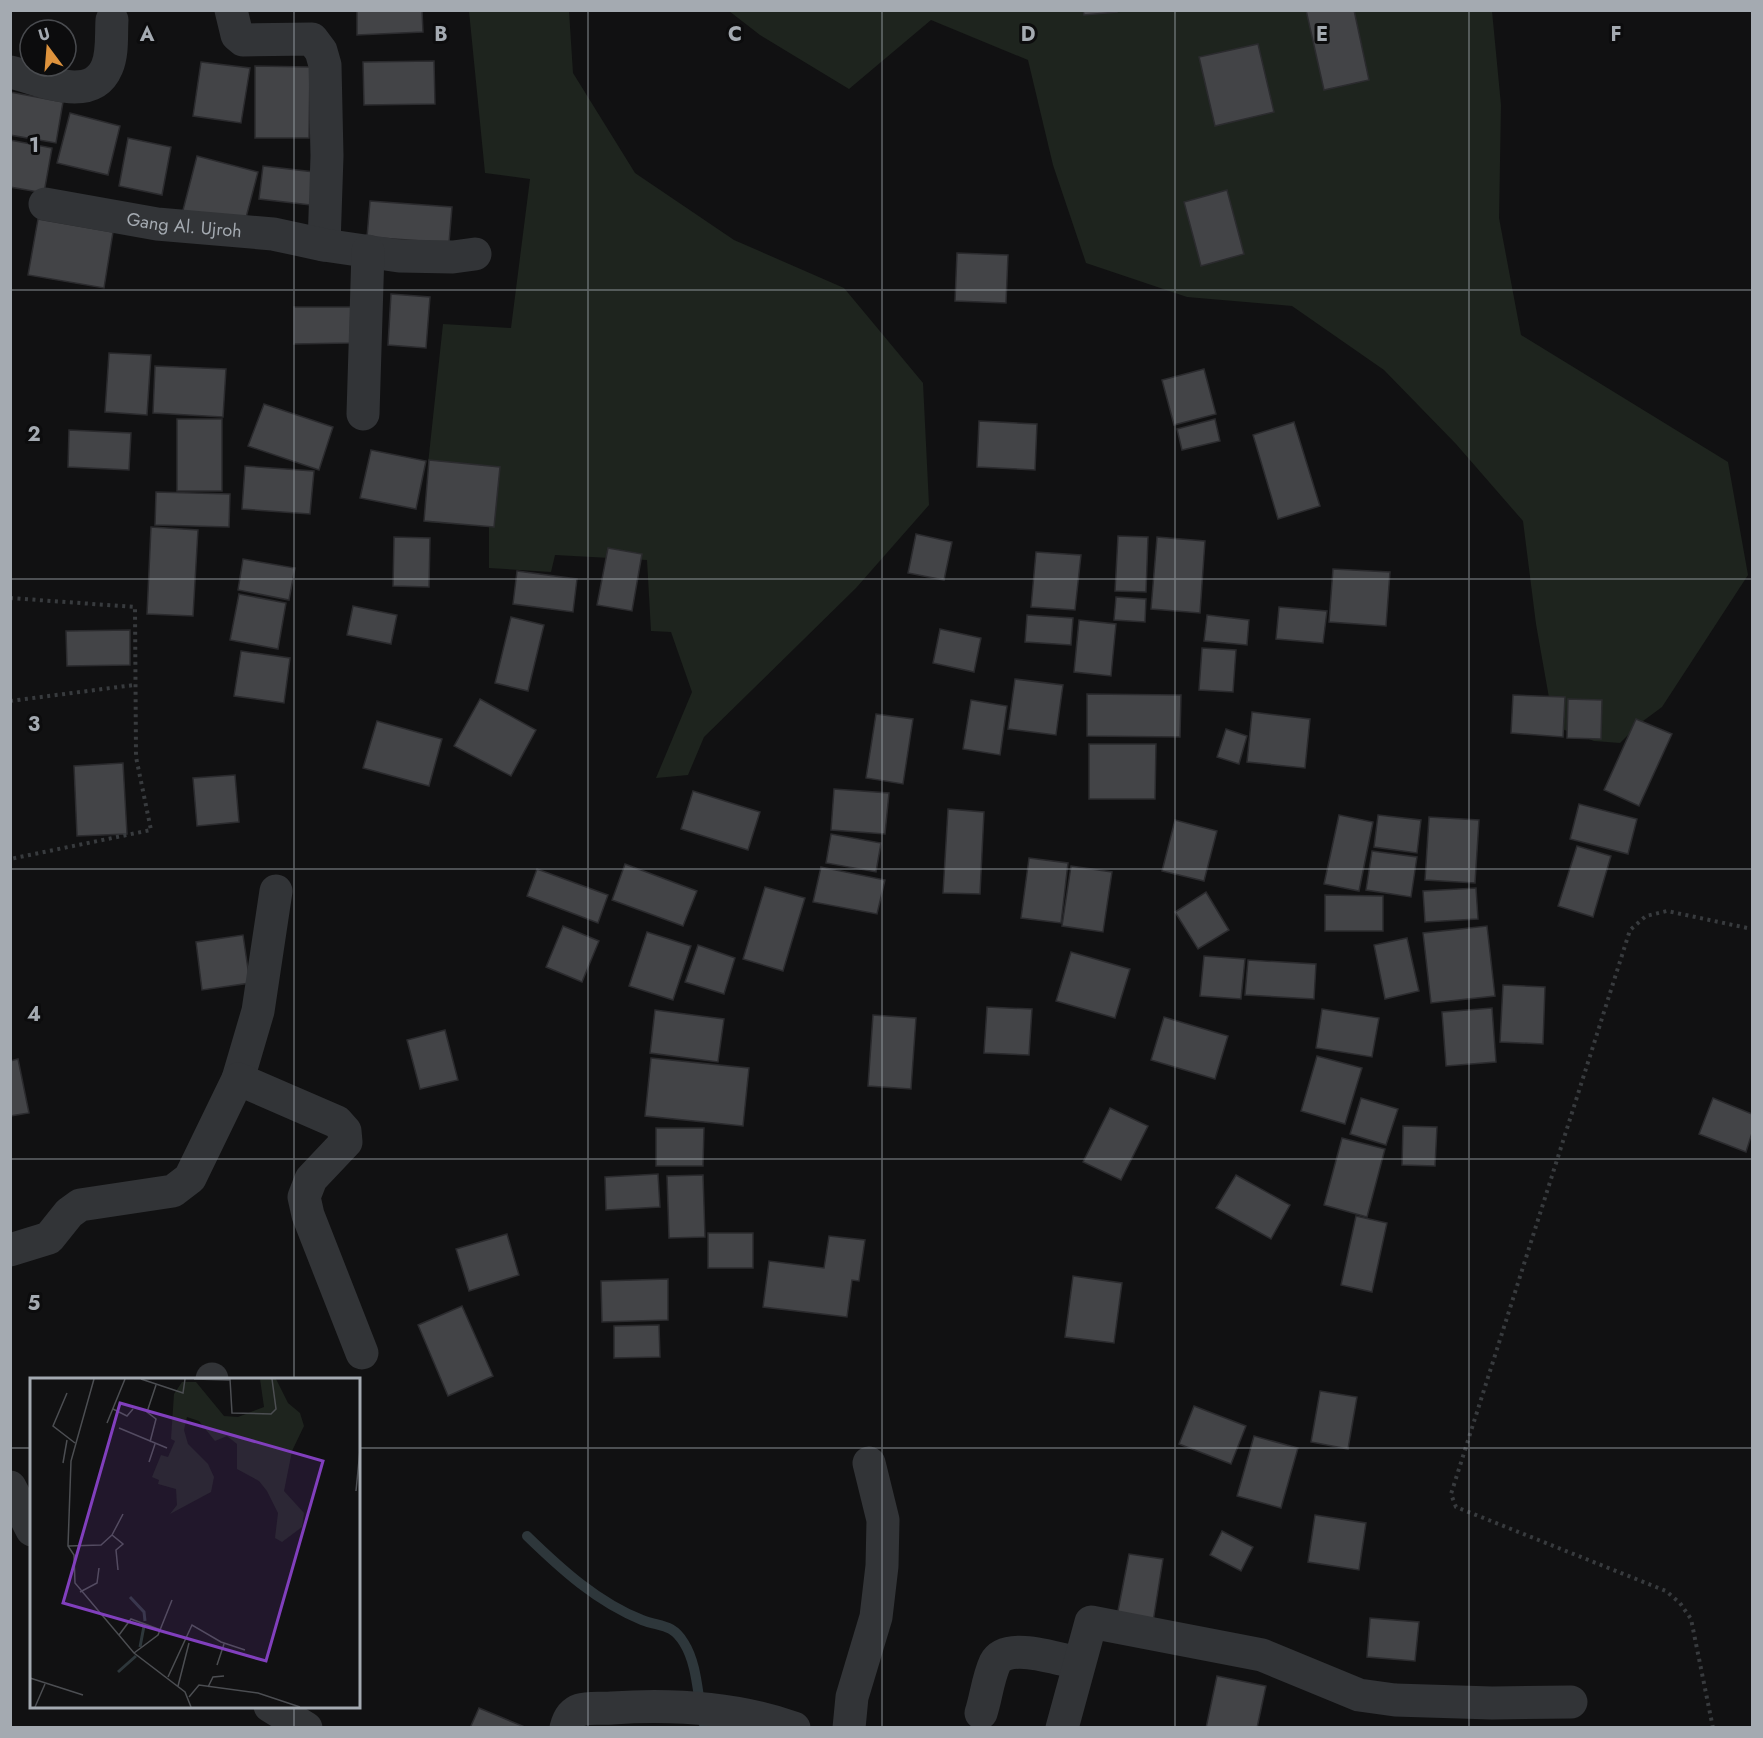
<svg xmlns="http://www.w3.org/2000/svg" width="1763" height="1738" font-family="Jost,sans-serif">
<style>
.green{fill:#1e241e}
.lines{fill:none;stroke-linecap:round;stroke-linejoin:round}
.stream{stroke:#2e373b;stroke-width:10}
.building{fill:#434447;stroke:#2b2b2e;stroke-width:1.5}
.path{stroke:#383b3e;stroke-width:4;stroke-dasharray:3 4.5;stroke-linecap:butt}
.minor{stroke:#323437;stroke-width:33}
.grid{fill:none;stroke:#a4aab1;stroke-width:1.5;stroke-opacity:0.55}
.labels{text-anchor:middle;stroke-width:6;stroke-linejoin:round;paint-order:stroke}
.street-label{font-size:18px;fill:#a4aab1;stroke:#0c0c0d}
.inset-river{fill:none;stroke:#2e373b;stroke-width:3}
.inset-road{fill:none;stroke:#4c4e52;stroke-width:1.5}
.view{fill:#813fbd;fill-opacity:0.15;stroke:#813fbd;stroke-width:3}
.inset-edge{fill:none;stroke:#a4aab1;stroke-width:3}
.grid-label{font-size:20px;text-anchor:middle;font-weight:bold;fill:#a4aab1;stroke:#0c0c0d;stroke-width:6;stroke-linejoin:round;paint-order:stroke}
</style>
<rect width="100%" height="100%" fill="#111112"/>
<g class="green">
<polygon points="469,11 569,11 573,73 635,173 734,240 844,288 923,383 929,505 856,588 704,737 688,775 656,778 692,692 671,632 651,631 647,560 555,555 551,572 489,568 489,527 426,522 428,464 443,324 511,328 530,179 485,173"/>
<polygon points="729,11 1492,11 1501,105 1499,218 1521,335 1728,462 1748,575 1662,707 1639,724 1620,743 1594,741 1554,726 1536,624 1523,521 1456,444 1384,370 1292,306 1187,297 1086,263 1053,165 1028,60 931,20 849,89 760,35"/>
</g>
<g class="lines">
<path class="stream" d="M527,1536c34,33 70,66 115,84 18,7 30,3 42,23 15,24 13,58 21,85"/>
</g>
<g class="building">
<polygon points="357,10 422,10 423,32 357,35"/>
<polygon points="1083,10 1117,10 1117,12 1084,15"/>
<polygon points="1306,10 1354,10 1369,80 1324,90"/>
<polygon points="1258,44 1274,112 1215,126 1199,57"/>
<polygon points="434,61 435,104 364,105 363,62"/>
<polygon points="201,62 250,68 241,123 193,116"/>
<polygon points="255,66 310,67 309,138 255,138"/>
<polygon points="10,92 63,102 56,143 10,135"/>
<polygon points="70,113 120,126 108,175 57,163"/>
<polygon points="128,138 171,147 162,195 119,186"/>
<polygon points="10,140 52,148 44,193 10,187"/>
<polygon points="197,156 258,172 243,229 182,214"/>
<polygon points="263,166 323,173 319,206 259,199"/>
<polygon points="1227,190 1244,254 1201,266 1184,202"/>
<polygon points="370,201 452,207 449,243 367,237"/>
<polygon points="38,219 113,232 104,288 28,275"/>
<polygon points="957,253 1008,255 1006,303 955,301"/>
<polygon points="391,294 430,297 426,348 388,345"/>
<polygon points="294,307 351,307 350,343 294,344"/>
<polygon points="109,353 151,355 147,415 105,412"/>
<polygon points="155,366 226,369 223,417 153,413"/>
<polygon points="1204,369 1216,414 1174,425 1162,380"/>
<polygon points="264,404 333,427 319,470 248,446"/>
<rect x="177" y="419" width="45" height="72"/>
<polygon points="1215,419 1220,441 1182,450 1177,429"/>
<polygon points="979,421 1037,424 1035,470 977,467"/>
<polygon points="1294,422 1320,506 1278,519 1253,435"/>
<polygon points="69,430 131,433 129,470 68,467"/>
<polygon points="371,450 426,461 416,509 360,498"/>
<polygon points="429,460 500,467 494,527 424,521"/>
<polygon points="245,466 314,471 310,514 242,509"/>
<polygon points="156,492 230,494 229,527 155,525"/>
<polygon points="151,527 198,530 193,616 147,614"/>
<polygon points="916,534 952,542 944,580 908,573"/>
<polygon points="1118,536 1148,537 1146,592 1115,591"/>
<polygon points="394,537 430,538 429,587 393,586"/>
<polygon points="1157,537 1205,541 1200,613 1151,609"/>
<polygon points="608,548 642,554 632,611 597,605"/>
<polygon points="1036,552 1081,555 1075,610 1031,607"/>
<polygon points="243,559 295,568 289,600 238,590"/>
<polygon points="1333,569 1390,572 1386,626 1329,622"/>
<polygon points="517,571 577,579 573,612 513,604"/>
<polygon points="239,594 286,603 278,649 230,640"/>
<polygon points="1116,597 1146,599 1145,622 1114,620"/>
<polygon points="353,606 397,615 391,644 347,635"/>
<polygon points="1279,607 1327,611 1323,643 1276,639"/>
<polygon points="1027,615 1073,618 1071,645 1025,642"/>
<polygon points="1207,615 1249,620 1247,645 1204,641"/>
<polygon points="511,617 544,625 528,691 495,683"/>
<polygon points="1079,620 1116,624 1111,676 1074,672"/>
<polygon points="940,629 981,638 974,672 933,663"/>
<polygon points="130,630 130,665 67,666 66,631"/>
<polygon points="1202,648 1236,650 1233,692 1199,690"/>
<polygon points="241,651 290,658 284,703 234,696"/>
<polygon points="1015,679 1063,685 1056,735 1008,729"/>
<polygon points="1087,694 1181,695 1180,737 1087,736"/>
<polygon points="1513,695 1565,697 1563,737 1511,733"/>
<polygon points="480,699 536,730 511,776 454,746"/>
<polygon points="1568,699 1602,700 1601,739 1567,738"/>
<polygon points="971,700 1007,706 1000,755 963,749"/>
<polygon points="1252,712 1310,719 1305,768 1247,762"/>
<polygon points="876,714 913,719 903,784 866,778"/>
<polygon points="1636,719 1672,734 1639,806 1604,790"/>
<polygon points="377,721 442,739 429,786 363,768"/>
<polygon points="1226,729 1247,736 1239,764 1217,757"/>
<polygon points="1089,744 1156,744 1155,799 1089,799"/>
<polygon points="123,763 127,834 77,836 74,766"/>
<polygon points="235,775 239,822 197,826 193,778"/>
<polygon points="834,789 889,793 885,834 831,830"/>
<polygon points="693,791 760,812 748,850 681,829"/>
<polygon points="1579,804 1637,819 1628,854 1570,839"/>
<polygon points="948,809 984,812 980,894 943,893"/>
<polygon points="1339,815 1373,822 1359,891 1324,884"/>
<polygon points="1378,815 1421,820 1417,853 1374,847"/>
<polygon points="1429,817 1479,820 1475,883 1425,880"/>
<polygon points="1175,820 1217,831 1204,881 1162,871"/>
<polygon points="831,834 881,843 876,872 826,863"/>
<polygon points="1577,846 1611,856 1593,917 1558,906"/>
<polygon points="1372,851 1417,857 1411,897 1366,890"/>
<polygon points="1029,858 1068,863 1061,923 1021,918"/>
<polygon points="625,864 697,891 683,926 612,900"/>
<polygon points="1071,866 1112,872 1103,932 1062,926"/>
<polygon points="821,867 885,880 877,914 813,902"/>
<polygon points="537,869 608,895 598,923 527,896"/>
<polygon points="765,887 805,898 783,971 743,959"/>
<polygon points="1476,888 1478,919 1425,922 1423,891"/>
<polygon points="1206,892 1229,930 1198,949 1175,912"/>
<polygon points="1325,895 1383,896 1383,931 1325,931"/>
<polygon points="563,926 599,941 582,982 546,967"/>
<polygon points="1487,926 1495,996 1431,1003 1423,933"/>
<polygon points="647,932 691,946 673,1000 629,986"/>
<polygon points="243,935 250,983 202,990 196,942"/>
<polygon points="1407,938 1419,991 1385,999 1374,945"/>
<polygon points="698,945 735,958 724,994 685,982"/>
<polygon points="1071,952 1130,969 1115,1018 1056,1001"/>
<polygon points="1204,956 1245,959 1241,999 1200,996"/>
<polygon points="1248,960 1316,964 1314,999 1245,995"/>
<polygon points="1503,985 1545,987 1543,1044 1500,1042"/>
<polygon points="987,1007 1032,1009 1029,1055 984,1053"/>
<polygon points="1492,1008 1496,1062 1446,1066 1442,1012"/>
<polygon points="1322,1009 1379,1018 1372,1057 1316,1048"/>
<polygon points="655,1010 724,1019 718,1062 650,1053"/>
<polygon points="873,1015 916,1018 911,1089 868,1086"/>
<polygon points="1164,1017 1228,1036 1215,1079 1151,1060"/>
<polygon points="445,1030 458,1080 420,1089 407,1040"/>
<polygon points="1317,1056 1362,1068 1345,1124 1301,1111"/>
<polygon points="651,1058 749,1068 743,1126 645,1116"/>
<polygon points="18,1059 29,1113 10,1116 10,1061"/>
<polygon points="1361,1098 1398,1109 1386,1145 1350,1134"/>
<polygon points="1713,1098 1752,1114 1752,1133 1746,1152 1699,1134"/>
<polygon points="1110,1108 1148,1126 1121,1180 1083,1162"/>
<polygon points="1403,1126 1437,1127 1435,1166 1402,1165"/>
<polygon points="656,1128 704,1128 703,1166 656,1166"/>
<polygon points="1342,1138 1385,1149 1367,1217 1324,1205"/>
<polygon points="658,1174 660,1207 606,1210 605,1177"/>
<polygon points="703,1175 705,1237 669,1238 667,1176"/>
<polygon points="1236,1175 1290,1205 1271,1239 1216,1208"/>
<polygon points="1356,1216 1387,1223 1372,1292 1341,1285"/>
<rect x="708" y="1233" width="45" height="35"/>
<polygon points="507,1234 519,1275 469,1291 456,1249"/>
<polygon points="829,1236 865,1240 859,1281 852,1280 847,1317 763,1307 769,1261 824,1268"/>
<polygon points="1073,1276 1122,1283 1114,1343 1065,1337"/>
<polygon points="668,1279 668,1320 602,1322 601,1281"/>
<polygon points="462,1306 493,1376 448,1396 418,1325"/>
<polygon points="659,1325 660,1357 614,1358 614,1326"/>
<polygon points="1320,1391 1357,1397 1348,1449 1311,1442"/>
<polygon points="1194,1406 1246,1426 1231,1464 1179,1444"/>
<polygon points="1254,1436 1298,1448 1281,1508 1237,1496"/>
<polygon points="1315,1515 1366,1523 1359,1570 1308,1562"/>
<polygon points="1222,1531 1253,1547 1241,1571 1210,1555"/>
<polygon points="1129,1554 1163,1559 1153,1622 1117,1616"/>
<polygon points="1370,1618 1419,1622 1415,1661 1367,1657"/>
<polygon points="1217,1676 1266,1686 1257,1728 1206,1728"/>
<polygon points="479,1708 527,1728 470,1728"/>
</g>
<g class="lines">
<g class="path">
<polyline points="10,598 135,607 136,757 151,830 10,859"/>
<polyline points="10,701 134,685"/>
<polyline points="1713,1728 1691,1619 1680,1603 1666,1591 1456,1507 1451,1494 1630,930 1646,916 1667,911 1752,929"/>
</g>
<g class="minor">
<polyline points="231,10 237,35 243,40 312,39 321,51 325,65 327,156 324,245"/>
<path d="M10,72c29,6 81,33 97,-5 6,-14 4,-32 5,-47"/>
<path id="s1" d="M45,204l112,20 116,10 51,11 75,11 54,1 22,-3"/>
<polyline points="363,414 368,251"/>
<polyline points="238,1079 258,1011 276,891"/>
<polyline points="10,1250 49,1238 69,1213 80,1205 173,1191 190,1178 238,1079 337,1122 345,1131 346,1142 311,1179 304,1197 308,1215 362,1353"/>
<polyline points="212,1379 212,1380"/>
<polyline points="10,1487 32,1530"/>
<polyline points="270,1706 306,1728"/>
<path d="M981,1713c5,-15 7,-35 14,-50 11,-22 63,-4 83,0"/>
<path d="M566,1728c2,-8 5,-15 14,-18 9,-3 22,-1 32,-2 59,-4 125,0 182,20"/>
<polyline points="849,1728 852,1697 876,1617 882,1566 883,1520 869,1463"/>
<polyline points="1062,1728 1091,1622 1262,1655 1359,1695 1395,1700 1492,1703 1571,1702"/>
</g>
</g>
<path class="grid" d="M294,10v1370M588,10v1718M882,10v1718M1175,10v1718M1469,10v1718M10,290h1742M10,579h1742M10,869h1742M10,1159h1742M10,1448h22M358,1448h1394M294,1706v22"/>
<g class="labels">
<g class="street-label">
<text dy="6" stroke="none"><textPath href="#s1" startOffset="141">Gang Al. Ujroh</textPath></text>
</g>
</g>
<g transform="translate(30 1378)">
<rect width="330" height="330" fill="#111112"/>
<path d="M230,1h16l12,24 12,10 4,13 -12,25 -8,40 20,22 -2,14 -20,15 -7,-4 3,-25 -11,-22 -8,-10 -22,-12v-25l-10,-8 -12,5 -16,-20 -12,-4 -3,13 4,14 20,20 6,13 -3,15 -41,22 7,-9 -1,-16 -18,-5 1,-4 -7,-3 9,-22 7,2 7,-16 -4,-2 3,-45 8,-12h14l28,34 14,1 26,-10z" fill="#1e241e"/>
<path class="inset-river" d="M100,219l14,15 1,9M110,269l4,-21M88,294l18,-16"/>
<path class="inset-road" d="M64,1l-23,82 -3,85 6,9 1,28 59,70 51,39 6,15M111,1l42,14 2,-14M164,1l36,1M200,1l2,34 39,1 5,-5 -4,-30M37,15l-14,33 22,17M83,31l14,7 6,-7M77,45l18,-44M89,50l48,20M120,64l6,-23 -9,-7 9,-27M119,84l6,-18M33,85l4,-23M326,113l4,-41M82,157l11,-21M38,168l33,-1 11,-10 11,9 -7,6 2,20M50,214l17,-9 2,-15M89,257l12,-16 30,11M104,275l24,-18 14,-35M187,287l7,-21M138,299l24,-52 29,17 24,8M0,300l53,17M148,308l11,-43M178,309l5,-10 11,-1M159,319l10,-12 59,8 42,14M5,329l10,-23"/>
<path class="view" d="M90,25l203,58 -57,200 -203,-58z"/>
<rect width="330" height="330" class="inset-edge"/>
</g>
<g class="grid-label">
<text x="147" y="41">A</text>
<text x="441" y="41">B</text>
<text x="735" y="41">C</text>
<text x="1028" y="41">D</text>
<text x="1322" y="41">E</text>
<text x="1616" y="41">F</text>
<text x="34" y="152">1</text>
<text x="34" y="441">2</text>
<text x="34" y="731">3</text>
<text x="34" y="1021">4</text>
<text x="34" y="1310">5</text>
</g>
<rect width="1763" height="1738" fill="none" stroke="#a4aab1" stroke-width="24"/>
<g transform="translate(48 48) rotate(344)"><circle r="28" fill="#0c0c0d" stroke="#494b4f" stroke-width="1.5"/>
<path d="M0-4.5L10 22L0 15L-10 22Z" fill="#de933d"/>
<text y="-9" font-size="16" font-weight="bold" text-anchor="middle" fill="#a4aab1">U</text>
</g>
</svg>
